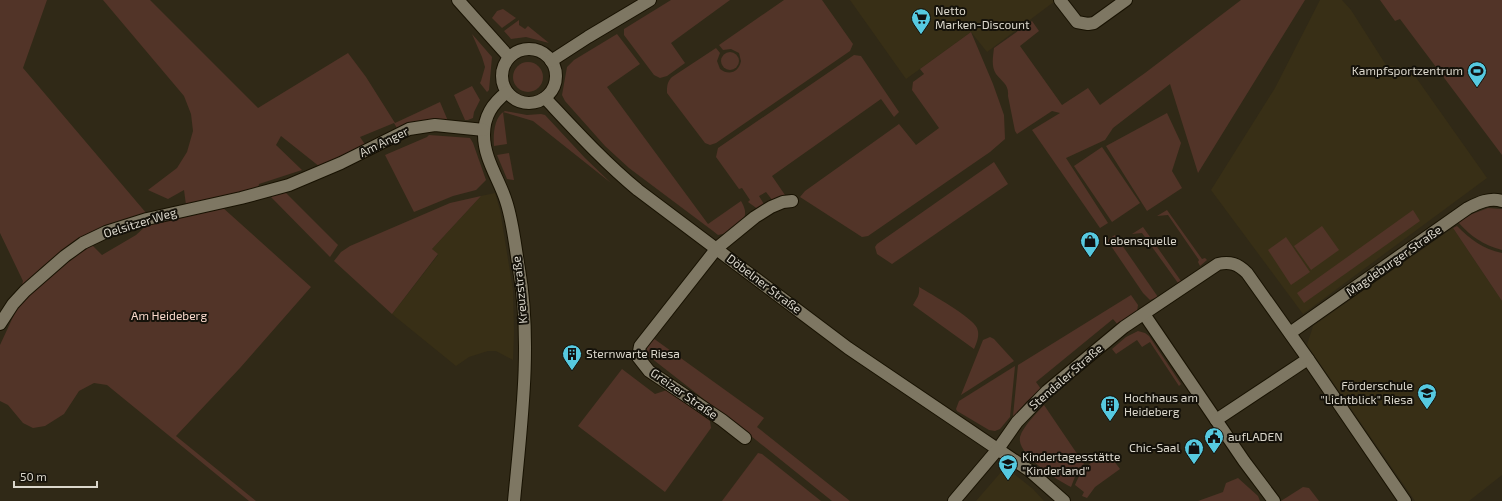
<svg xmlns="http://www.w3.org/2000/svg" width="1502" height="501" font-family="'Exo 2',sans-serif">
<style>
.built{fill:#382f16}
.green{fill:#523428}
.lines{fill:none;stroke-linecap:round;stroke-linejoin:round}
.minor-casing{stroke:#181202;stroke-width:14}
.minor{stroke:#7e7763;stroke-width:12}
.labels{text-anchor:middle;stroke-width:4;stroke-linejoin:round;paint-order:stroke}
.poi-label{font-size:12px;fill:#dbd7cc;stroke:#15120a;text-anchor:start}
.street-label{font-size:12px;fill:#dbd7cc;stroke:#15120a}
.park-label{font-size:12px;fill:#f8d8cb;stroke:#15120a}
</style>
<rect width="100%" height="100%" fill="#302917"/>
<g class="built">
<polygon points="850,0 1054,0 1055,1 987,52 971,32 906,79"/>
<polygon points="1320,0 1342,0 1351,10 1386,65 1410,69 1487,178 1303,314 1211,190 1275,88"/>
<polygon points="495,193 500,210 513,290 514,332 513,360 496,351 488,351 469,357 456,366 392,314 438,255 432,249 481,196"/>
<polygon points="1453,228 1502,301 1502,475 1469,501 1415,501 1307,345 1313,326"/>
<polygon points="1002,471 1014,474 1033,489 1044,501 976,501"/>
</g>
<g class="green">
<polygon points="0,0 47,0 23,68 147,214 106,225 88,235 64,250 43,266 21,289 23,281 0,233"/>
<path d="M103,0h47l108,108 90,-55 18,24 29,46 45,-21 8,19c-21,-3 -32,2 -50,9l-4,-7 -34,14 6,9 -46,21 -39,-31 -5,9 26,25 -43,14 -1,5 -72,16 -2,-15 -16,9 -20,-9 29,-22 10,-16 6,-21 -2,-17 -7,-18z"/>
<polygon points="671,0 730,0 671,43 685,63 667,76 660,78 654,75 624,35 624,29"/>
<path d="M784,0h38l31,44 -3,7 -134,92 -6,2 -5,-2 -38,-50c0,-7 0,-11 5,-16l44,-29 4,5 -3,8 3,8c9,7 19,3 21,-8l-2,-8 -8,-4 -8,1 -4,-5z"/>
<path d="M1241,0h64l-107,173 -28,-89 -57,44 -8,12 -39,18 42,65 -8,5 -68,-98 28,-17 -8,-2 -35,23 -2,-3 -7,-35c1,-12 -6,-14 -12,-22 -5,-8 -3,-17 -2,-26l38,-27 7,10 -19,15 42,59 26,-17 12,17 45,-32z"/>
<polygon points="1380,0 1502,0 1502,155 1400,19 1395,21"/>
<polygon points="503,9 516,18 502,28 492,18 497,11"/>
<polygon points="519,20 519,25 525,29 528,26 549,43 526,37 511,39 504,31"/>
<polygon points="971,32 993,84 1004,115 1005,139 990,152 868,236 862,237 800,197 805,191 899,124 916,145 939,128 912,90 913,82 924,74 920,69"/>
<polygon points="472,34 492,57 489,90 487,92 480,83 481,81 485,67 482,57"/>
<path d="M617,34l23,30 -33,23 101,137 33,-23c8,14 4,19 -8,27 -5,4 -8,6 -15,7l-5,-4 -84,-63 -24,-22 -40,-45 -3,-6 5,-28 7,-7z"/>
<circle cx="730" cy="61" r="9"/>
<polygon points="854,55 861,56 899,112 894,117 881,99 772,176 785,195 773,201 766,192 759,196 765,206 759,210 748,202 750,200 742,188 739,189 716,157 718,148"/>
<circle cx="528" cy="77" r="15"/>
<polygon points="472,86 480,100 474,112 473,118 468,120 465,120 454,95"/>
<path d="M505,111l22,4 14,-1 4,1 40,43 26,25 -78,-62 -30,-9 4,32 -13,2c-1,-11 0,-30 11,-35z"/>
<polygon points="1167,113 1181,143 1172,171 1182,188 1147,211 1106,146"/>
<polygon points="429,135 470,138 473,143 486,180 476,190 453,196 414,212 385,155 427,137"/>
<polygon points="1102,147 1140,203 1112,222 1074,166"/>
<polygon points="509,153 514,180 507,179 497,155"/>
<polygon points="994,162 1008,184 892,264 877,254 875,247 877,244"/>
<polygon points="285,192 338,245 330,257 269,195"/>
<polygon points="481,196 432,249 438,254 392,314 334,261 341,252 350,246 450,203"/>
<polygon points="222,207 311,287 240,368 176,436 256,501 249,501 107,385 94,383 79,391 64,414 45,426 33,428 23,423 8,405 0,401 0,345 19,304 64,262 91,244 102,255 136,235 148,224"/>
<path d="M1488,208l14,1v41c-18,-5 -31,-13 -44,-28l14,-8z"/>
<polygon points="1167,210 1202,259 1205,258 1207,260 1200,266 1198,262 1199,260 1168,215 1157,216"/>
<polygon points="1413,210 1420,221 1304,303 1297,293"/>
<polygon points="1322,226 1339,250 1311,270 1294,246"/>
<path d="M1457,226c13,13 26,23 45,27v48l-49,-73z"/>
<polygon points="1143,227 1181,281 1178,283 1142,233 1132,234"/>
<polygon points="1115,235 1158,297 1150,300 1143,293 1107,240"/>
<polygon points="1286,237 1310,272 1291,285 1268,250"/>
<path d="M919,287c12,7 53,30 58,41 3,7 0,14 -3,21l-61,-44c4,-7 7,-10 6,-18z"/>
<polygon points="1131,295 1138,305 1137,312 1118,325 1113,319 1036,382 1041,389 1026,402 1015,417 1013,416 1018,365"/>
<polygon points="1138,331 1145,333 1149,336 1181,384 1179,386 1150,342 1142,347 1137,340 1116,354 1112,349 1126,337"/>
<polygon points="990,337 994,339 1014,361 961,395 983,340"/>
<polygon points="653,338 764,418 757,427 850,501 832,501 751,436 646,354 647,347"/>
<polygon points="1015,366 1010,417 1000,429 995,431 989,430 957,411 956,409 959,401"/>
<polygon points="622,369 655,394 667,390 710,421 711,428 665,492 578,426"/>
<path d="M1044,405l40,59 -6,5 -7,18c-14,-7 -55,-33 -51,-50 3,-11 16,-23 24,-32z"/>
<polygon points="758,453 762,454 821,501 722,501"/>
<path d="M1108,453l12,16 -25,18 -8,11 -5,-2 2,-4 -9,-7c9,-21 15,-21 33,-32z"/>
<polygon points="1238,478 1258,496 1260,501 1198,501 1223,492 1226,483"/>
<polygon points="1303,487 1309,488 1319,501 1281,501"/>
</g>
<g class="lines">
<g class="minor-casing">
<g id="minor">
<polyline points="458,0 509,57"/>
<polyline points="1060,0 1077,22 1088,24 1094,23 1126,0"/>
<circle cx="529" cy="76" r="27"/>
<polyline points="551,61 588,37 650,0"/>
<path d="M507,92c-15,12 -23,24 -23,43 0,24 15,44 22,66 7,21 9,45 13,68 13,75 2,157 -5,232"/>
<path d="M545,98c30,32 59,64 93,92l210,158 182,123 34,30"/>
<polyline points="1144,314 1244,461 1274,501"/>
<polyline points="0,324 13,304 25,291 65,256 83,243 106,232 147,219 241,198 289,185 341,163 409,129 435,125 484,130"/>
<path d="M1290,333l178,-125c10,-5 22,-11 34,-7"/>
<polyline points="1216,420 1308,359"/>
<polyline points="745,438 722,420 649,371 638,357 640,346 717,248 755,217 771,207 783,202 792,201"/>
<path d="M954,501l44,-52 19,-27 30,-31 77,-64 94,-63c12,-3 20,0 29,9l61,86 97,142"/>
</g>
</g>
<use href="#minor" class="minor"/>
</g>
<defs>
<g id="supermarket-pin" transform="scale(1)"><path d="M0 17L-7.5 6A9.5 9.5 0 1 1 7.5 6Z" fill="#56c9e0" stroke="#15120a"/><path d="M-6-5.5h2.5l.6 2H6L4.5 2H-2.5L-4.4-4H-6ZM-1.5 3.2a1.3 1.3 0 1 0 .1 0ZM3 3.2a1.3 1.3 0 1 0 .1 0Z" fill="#111"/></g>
<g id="stadium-pin" transform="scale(1)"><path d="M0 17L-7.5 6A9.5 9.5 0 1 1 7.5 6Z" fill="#56c9e0" stroke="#15120a"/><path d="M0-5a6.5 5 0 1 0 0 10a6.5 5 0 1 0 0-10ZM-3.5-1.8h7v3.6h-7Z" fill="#111"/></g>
<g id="shop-pin" transform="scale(1)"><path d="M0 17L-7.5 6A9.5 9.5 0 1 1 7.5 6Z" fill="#56c9e0" stroke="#15120a"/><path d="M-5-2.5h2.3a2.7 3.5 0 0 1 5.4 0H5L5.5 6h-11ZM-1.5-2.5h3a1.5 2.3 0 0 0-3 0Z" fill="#111"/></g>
<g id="building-pin" transform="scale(1)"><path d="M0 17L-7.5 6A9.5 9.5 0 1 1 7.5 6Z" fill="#56c9e0" stroke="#15120a"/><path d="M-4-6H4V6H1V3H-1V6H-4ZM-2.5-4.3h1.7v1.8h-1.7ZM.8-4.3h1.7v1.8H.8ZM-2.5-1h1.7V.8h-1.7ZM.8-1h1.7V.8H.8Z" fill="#111"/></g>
<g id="school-pin" transform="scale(1)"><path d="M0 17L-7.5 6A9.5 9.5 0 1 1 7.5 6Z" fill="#56c9e0" stroke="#15120a"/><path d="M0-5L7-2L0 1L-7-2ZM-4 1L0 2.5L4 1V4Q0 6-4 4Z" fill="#111"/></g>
<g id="civic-pin" transform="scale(1)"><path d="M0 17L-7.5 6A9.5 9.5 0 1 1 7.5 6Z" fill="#56c9e0" stroke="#15120a"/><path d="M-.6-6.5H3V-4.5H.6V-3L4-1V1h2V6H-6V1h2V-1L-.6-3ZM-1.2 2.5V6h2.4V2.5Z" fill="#111"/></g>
</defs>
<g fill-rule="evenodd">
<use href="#supermarket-pin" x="921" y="18"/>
<use href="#stadium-pin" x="1477" y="71"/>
<use href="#shop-pin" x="1090" y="241"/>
<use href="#building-pin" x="572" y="354"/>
<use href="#school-pin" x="1427" y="393"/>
<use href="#building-pin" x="1110" y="405"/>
<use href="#civic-pin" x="1214" y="437"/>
<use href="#shop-pin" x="1194" y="448"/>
<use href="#school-pin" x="1008" y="464"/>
</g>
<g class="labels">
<g class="poi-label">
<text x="935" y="15">Netto<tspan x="935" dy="14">Marken-Discount</tspan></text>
<text x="1463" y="75" text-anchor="end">Kampfsportzentrum</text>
<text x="1104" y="245">Lebensquelle</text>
<text x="586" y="358">Sternwarte Riesa</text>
<text x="1413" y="390" text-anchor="end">Förderschule<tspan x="1413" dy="14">"Lichtblick" Riesa</tspan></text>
<text x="1124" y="402">Hochhaus am<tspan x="1124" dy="14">Heideberg</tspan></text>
<text x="1228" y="441">aufLADEN</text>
<text x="1180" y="452" text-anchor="end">Chic-Saal</text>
<text x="1022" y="461">Kindertagesstätte<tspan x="1022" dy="14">"Kinderland"</tspan></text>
</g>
<g class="street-label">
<text transform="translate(384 142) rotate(-26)" y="4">Am Anger</text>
<text transform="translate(140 223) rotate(-17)" y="4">Oelsitzer Weg</text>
<text transform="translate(1394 261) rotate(-35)" y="4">Magdeburger Straße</text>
<text transform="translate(764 284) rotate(37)" y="4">Döbelner Straße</text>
<text transform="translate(520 290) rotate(-96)" y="4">Kreuzstraße</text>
<text transform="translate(1066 377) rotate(-41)" y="4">Stendaler Straße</text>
<text transform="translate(684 394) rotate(35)" y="4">Greizer Straße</text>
</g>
<g class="park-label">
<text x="169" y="320">Am Heideberg</text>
</g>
</g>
<path d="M14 481v6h83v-6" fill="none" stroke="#dbd7cc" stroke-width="2"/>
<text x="20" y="481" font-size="12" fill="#dbd7cc" stroke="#15120a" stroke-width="3" paint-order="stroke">50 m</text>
</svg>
